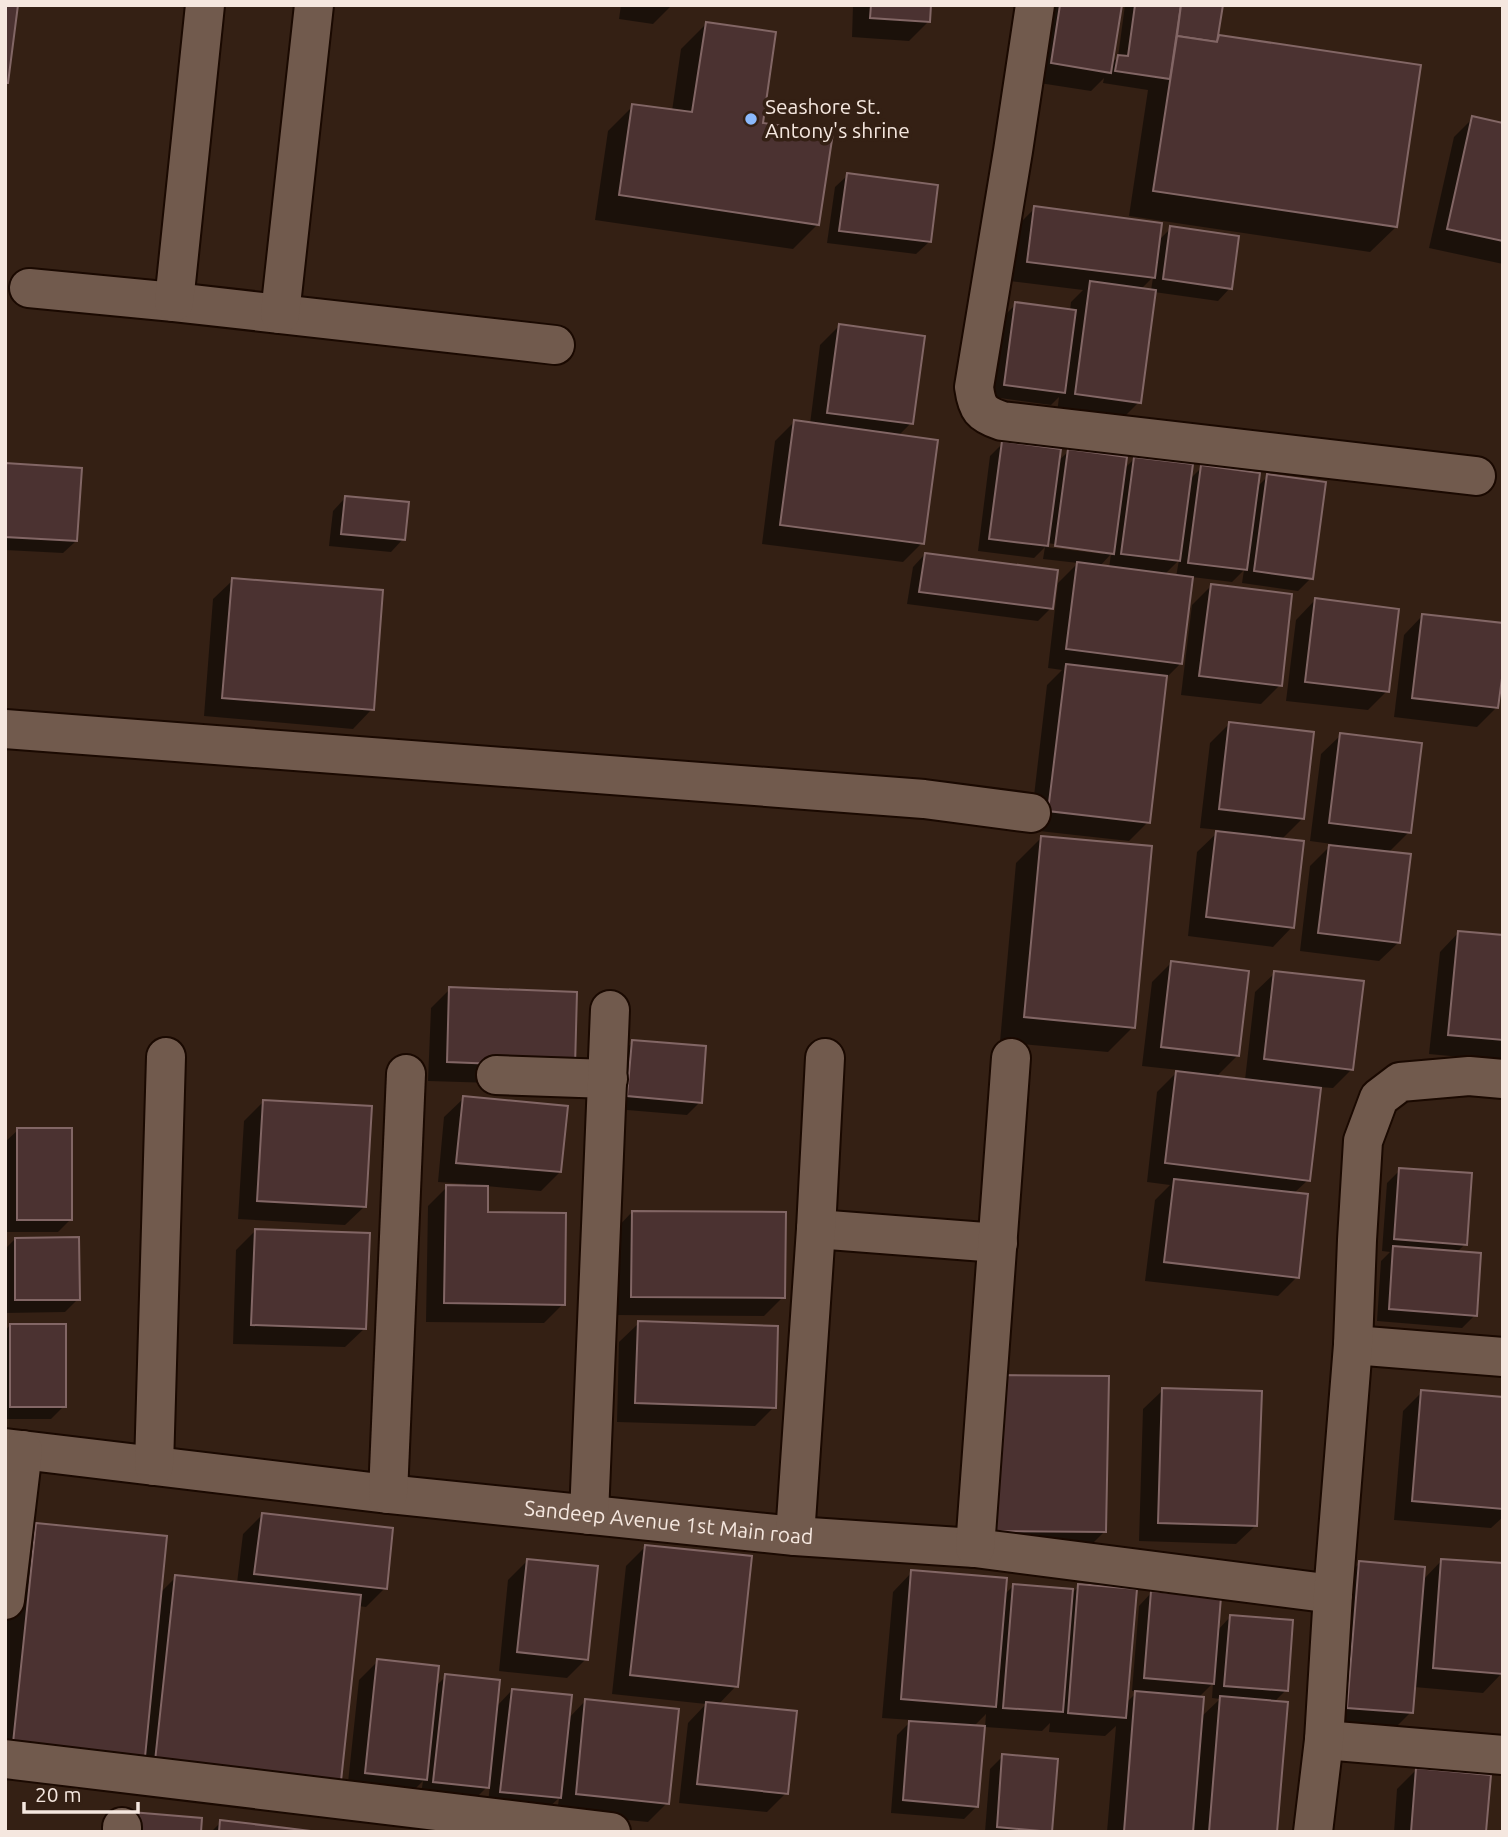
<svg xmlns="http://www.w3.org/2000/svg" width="1508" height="1837" font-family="Ubuntu,sans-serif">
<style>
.shadow{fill:#0007;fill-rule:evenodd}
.building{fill:#4b3231;stroke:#826665;stroke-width:2}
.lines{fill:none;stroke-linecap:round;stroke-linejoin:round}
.minor-casing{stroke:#1a0901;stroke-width:42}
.minor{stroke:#715a4d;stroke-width:38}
.poi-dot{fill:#8bb9fc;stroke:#342014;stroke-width:2.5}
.labels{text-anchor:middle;stroke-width:7;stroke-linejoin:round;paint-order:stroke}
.poi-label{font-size:21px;fill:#f5e7df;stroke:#342014;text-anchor:start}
.street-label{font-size:21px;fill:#f5e7df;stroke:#342014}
</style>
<rect width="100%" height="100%" fill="#342014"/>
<g class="shadow">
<polygon points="621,5 672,5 653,24 619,19"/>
<polygon points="853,5 930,5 929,21 909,41 852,37"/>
<polygon points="1045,5 1120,5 1111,64 1118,57 1125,5 1221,5 1216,40 1219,36 1396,227 1370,252 1129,216 1148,90 1103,83 1104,78 1091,91 1033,82"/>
<polygon points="706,24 761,125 818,224 793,249 595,220 608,131 633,106 672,111 681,49"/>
<polygon points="1473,118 1503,125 1503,264 1429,248 1454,137"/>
<polygon points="848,175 929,242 916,254 827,243 835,187"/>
<path d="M1035,208l123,33 13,-13 59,60 -12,13 -64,-9 -15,110 -19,19 -63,-8 2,-16 -8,8 -59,-8 11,-80 13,-13 54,7 1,-9 12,-12 -74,-9 7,-54zM1153,277l-2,14 -10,-2z"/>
<polygon points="839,326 911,423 898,436 922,543 903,562 762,544 775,441 794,422 810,424 820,345"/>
<path d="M1003,443l54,19 12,-11 54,19 12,-12 54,22 13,-13 54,21 12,-12 43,102 -13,13 -56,-8 2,-13 -12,12 -40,-5 -12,87 -15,15 -17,143 -19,19 -99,-11 17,-145 15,-15 -14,-2 10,-85 20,-20 -35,-4 2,-12 -11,11 -56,-7 12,-95zM1047,543l57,8v3l-58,-7zM1111,554l-2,14 -10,-1zM1179,560l-3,17 -12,-2z"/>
<polygon points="5,465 76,541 63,553 5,550"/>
<polygon points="345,498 403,539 391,552 329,546 333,511"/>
<polygon points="925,554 1051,608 1038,621 907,604 913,567"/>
<polygon points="233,580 372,709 353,729 204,716 213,599"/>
<polygon points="1211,586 1280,685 1261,704 1181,695 1192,605"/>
<polygon points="1315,600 1387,691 1368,710 1286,701 1296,620"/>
<polygon points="1423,615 1496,708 1477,727 1394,717 1404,635"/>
<polygon points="1230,723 1302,819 1280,841 1292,927 1273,947 1188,936 1197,852 1220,830 1200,828 1210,743"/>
<polygon points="1341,735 1409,832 1388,853 1399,942 1379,961 1300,951 1310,866 1332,844 1310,841 1321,754"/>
<polygon points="1041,838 1133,1027 1108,1052 1000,1042 1016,863"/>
<polygon points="1459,932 1503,937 1503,1061 1429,1054 1440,952"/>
<polygon points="1171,963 1238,1055 1216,1077 1245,1080 1255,992 1275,973 1352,1069 1333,1088 1319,1087 1308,1180 1293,1194 1297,1277 1278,1296 1145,1281 1155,1200 1170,1185 1147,1182 1157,1092 1179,1070 1142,1066 1152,982"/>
<polygon points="450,989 554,1085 428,1081 431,1008"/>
<polygon points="633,1042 700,1102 687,1115 615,1109 620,1054"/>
<polygon points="464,1098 560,1172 541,1191 486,1186 486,1214 563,1304 544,1323 426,1322 428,1206 447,1187 465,1187 466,1184 438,1182 444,1117"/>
<polygon points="263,1102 365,1206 345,1225 238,1219 244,1121"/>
<polygon points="18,1130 71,1219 58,1232 5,1232 5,1142"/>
<polygon points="1400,1170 1465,1244 1456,1253 1475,1315 1462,1328 1377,1321 1381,1261 1390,1252 1382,1251 1387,1183"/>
<polygon points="632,1212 783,1297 764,1316 613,1315 613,1232"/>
<polygon points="255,1231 365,1328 345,1347 233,1344 236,1250"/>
<polygon points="15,1239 78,1299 65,1312 5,1313 5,1249"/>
<polygon points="639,1323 774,1407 755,1426 617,1422 619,1342"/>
<polygon points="10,1325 64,1406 51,1419 5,1419 5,1331"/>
<polygon points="1163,1390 1256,1525 1236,1544 1139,1541 1143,1409"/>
<polygon points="1422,1392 1503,1399 1503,1517 1491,1528 1394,1520 1403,1411"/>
<polygon points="977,1396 1105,1531 1085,1551 975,1549"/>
<polygon points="262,1515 385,1588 366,1607 358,1606 339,1780 5,1770 5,1606 11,1550 36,1525 160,1593 176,1577 237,1583 243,1534"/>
<polygon points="645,1547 736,1686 718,1705 786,1793 767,1812 679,1803 688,1723 706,1704 612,1694 626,1566"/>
<polygon points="528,1560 586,1659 567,1678 499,1671 508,1580"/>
<polygon points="1442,1560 1502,1673 1483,1693 1414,1687 1411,1712 1392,1731 1329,1727 1340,1582 1360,1563 1423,1580"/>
<path d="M912,1572l91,24 11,-11 56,10 9,-9 47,117 12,-12h-6l7,-85 12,-13 66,38 13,-14 56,73 -12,12 1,130h-168l9,-106 -11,10 -56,-4 1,-9 -8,8 -57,-4 1,-13 -13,13 4,79 -13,13 -73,-6 6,-78 15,-15 -30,-2 11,-126zM1213,1683l-1,15 8,1 -20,19 -2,-20z"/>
<polygon points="378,1661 435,1687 446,1676 496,1707 512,1690 568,1719 586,1700 667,1803 648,1822 557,1813 559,1798 546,1810 488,1804 490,1784 474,1800 421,1794 423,1781 406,1798 347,1792 359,1680"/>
<polygon points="1003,1756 1050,1831 1049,1832 985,1832 990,1769"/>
<polygon points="1416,1770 1484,1832 1394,1832 1397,1789"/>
<polygon points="221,1822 305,1832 211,1832"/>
</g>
<g class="building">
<polygon points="5,5 18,5 8,83 5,83"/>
<polygon points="871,5 931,5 930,22 870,18"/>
<polygon points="1060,5 1122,5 1111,73 1051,63"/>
<polygon points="1135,5 1181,5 1170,79 1115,71 1118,55 1128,56"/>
<polygon points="1181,5 1223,5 1217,42 1177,36"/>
<polygon points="706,22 776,32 763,123 833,133 819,225 619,195 632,104 692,112"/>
<polygon points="1219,35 1421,65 1397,227 1153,191 1177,36 1217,42"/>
<polygon points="1472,116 1503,123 1503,241 1447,229"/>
<polygon points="847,173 938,185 931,242 839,231"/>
<polygon points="1034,206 1162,223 1155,278 1027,262"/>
<polygon points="1170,226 1239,236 1232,289 1163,279"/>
<polygon points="1090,281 1156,290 1141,403 1075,394"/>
<polygon points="1015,302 1076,310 1065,393 1004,385"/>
<polygon points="839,324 925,336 913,424 827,413"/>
<polygon points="794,420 938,440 924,544 780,525"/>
<polygon points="1002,441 1061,449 1048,546 989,539"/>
<polygon points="1068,449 1127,457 1114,554 1055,546"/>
<polygon points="1134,457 1193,464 1180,561 1121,554"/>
<polygon points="5,463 82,468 77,541 5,537"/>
<polygon points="1201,465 1260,473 1247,570 1188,563"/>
<polygon points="1267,474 1326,482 1313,579 1254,571"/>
<polygon points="345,496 409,502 405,540 341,534"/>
<polygon points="925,553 1058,570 1053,609 919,592"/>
<polygon points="1077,562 1193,577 1182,664 1066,649"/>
<polygon points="232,578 383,590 374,710 222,698"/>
<polygon points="1211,584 1292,594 1282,686 1199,676"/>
<polygon points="1315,598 1399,609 1389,692 1305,682"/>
<polygon points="1422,614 1503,623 1503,671 1498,708 1412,698"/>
<polygon points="1066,664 1167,676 1150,823 1048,811"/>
<polygon points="1229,722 1314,732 1304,819 1219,809"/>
<polygon points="1340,733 1422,743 1411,833 1329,823"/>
<polygon points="1216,831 1304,841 1294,928 1206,917"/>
<polygon points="1041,836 1152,846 1135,1028 1024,1017"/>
<polygon points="1329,845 1411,854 1400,943 1318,933"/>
<polygon points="1458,931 1503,935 1503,1040 1448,1035"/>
<polygon points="1171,961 1249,971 1239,1056 1161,1047"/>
<polygon points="1274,971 1364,981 1353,1070 1264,1059"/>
<polygon points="449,987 577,992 575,1067 447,1062"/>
<polygon points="632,1040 706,1046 702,1103 627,1096"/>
<polygon points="1176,1071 1321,1088 1310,1181 1165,1163"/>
<polygon points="463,1096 568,1106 561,1172 456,1163"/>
<polygon points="263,1100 372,1106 366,1207 257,1201"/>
<rect x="17" y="1128" width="55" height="92"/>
<polygon points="1399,1168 1472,1173 1467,1245 1394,1239"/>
<polygon points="1174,1179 1308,1194 1299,1278 1164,1262"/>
<polygon points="446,1185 488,1186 488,1212 566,1213 565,1305 444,1303"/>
<polygon points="632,1211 786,1212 785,1298 631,1297"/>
<polygon points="255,1229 370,1233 366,1329 251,1325"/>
<polygon points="79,1237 80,1300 15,1300 15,1238"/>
<polygon points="1393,1246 1481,1253 1477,1316 1389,1309"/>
<polygon points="638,1321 778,1326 776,1408 635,1403"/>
<rect x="10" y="1324" width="56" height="83"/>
<polygon points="996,1375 1109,1376 1106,1532 994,1531"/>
<polygon points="1162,1388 1262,1391 1257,1526 1158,1523"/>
<polygon points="1421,1390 1503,1397 1503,1509 1412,1501"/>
<polygon points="262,1513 393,1528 387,1589 254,1574"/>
<polygon points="36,1523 167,1536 145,1757 13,1743"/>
<polygon points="645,1545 752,1556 738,1687 630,1675"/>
<polygon points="527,1559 598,1566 588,1660 517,1652"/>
<polygon points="1441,1559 1503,1563 1503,1674 1433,1668"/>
<polygon points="1359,1561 1425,1567 1413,1713 1347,1708"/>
<polygon points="911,1570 1007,1578 996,1707 901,1699"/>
<polygon points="175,1575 361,1595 341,1781 155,1761"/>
<polygon points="1013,1584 1073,1589 1063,1712 1003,1708"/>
<polygon points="1078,1584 1137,1589 1126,1718 1068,1713"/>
<polygon points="1151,1591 1221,1597 1214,1684 1144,1678"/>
<polygon points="1230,1615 1293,1620 1288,1691 1224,1686"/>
<polygon points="377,1659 439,1666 427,1780 365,1773"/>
<polygon points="445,1674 500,1680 489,1788 433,1782"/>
<polygon points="512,1689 572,1695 561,1798 500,1792"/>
<polygon points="1135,1691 1204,1697 1193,1832 1124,1832"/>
<polygon points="1220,1696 1288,1702 1277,1832 1209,1832"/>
<polygon points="585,1699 679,1709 669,1804 576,1794"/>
<polygon points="706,1702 797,1711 788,1794 697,1784"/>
<polygon points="909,1721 985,1726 978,1807 903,1800"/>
<polygon points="1002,1754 1058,1759 1052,1832 997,1827"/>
<polygon points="1416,1768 1491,1775 1486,1832 1411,1832"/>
<polygon points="131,1812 202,1818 201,1832 129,1832"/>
<polygon points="220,1820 319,1832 219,1832"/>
</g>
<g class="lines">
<g class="minor-casing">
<g id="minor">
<path d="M1035,5l-22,146 -39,236c3,22 7,27 28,34l474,55"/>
<polyline points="29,288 174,302 555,345"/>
<polyline points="174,302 205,5"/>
<polyline points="280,314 314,5"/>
<polyline points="5,729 924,799 1031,813"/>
<polyline points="496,1075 608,1079"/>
<polyline points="816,1229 998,1243"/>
<polyline points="1353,1345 1503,1357"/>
<path id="s1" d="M5,1448l383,46 407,42 180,12 358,46"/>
<polyline points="154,1466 166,1057"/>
<polyline points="388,1494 406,1074"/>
<polyline points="589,1515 610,1010"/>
<polyline points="795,1536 816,1229 825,1058"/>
<polyline points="975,1548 1011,1058"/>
<polyline points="5,1600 23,1450"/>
<polyline points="1324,1740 1503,1755"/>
<polyline points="5,1759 611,1832"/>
<polyline points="122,1832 122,1827"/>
<polyline points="1313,1832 1324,1740 1333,1594 1353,1345 1357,1240 1363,1141 1379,1098 1400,1082 1469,1076 1503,1079"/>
</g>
</g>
<use href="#minor" class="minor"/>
</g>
<circle class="poi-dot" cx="751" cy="119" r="7"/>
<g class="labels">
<g class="poi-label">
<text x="765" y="114">Seashore St.<tspan x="765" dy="24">Antony's shrine</tspan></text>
</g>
<g class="street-label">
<text dy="7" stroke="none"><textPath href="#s1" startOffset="668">Sandeep Avenue 1st Main road</textPath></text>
</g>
</g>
<rect width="1508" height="1837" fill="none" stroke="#f5e7df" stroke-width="14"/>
<path d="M24 1802v10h114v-10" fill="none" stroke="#f5e7df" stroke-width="3.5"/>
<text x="35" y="1802" font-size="21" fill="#f5e7df" stroke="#342014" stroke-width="5" paint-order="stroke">20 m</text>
</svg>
